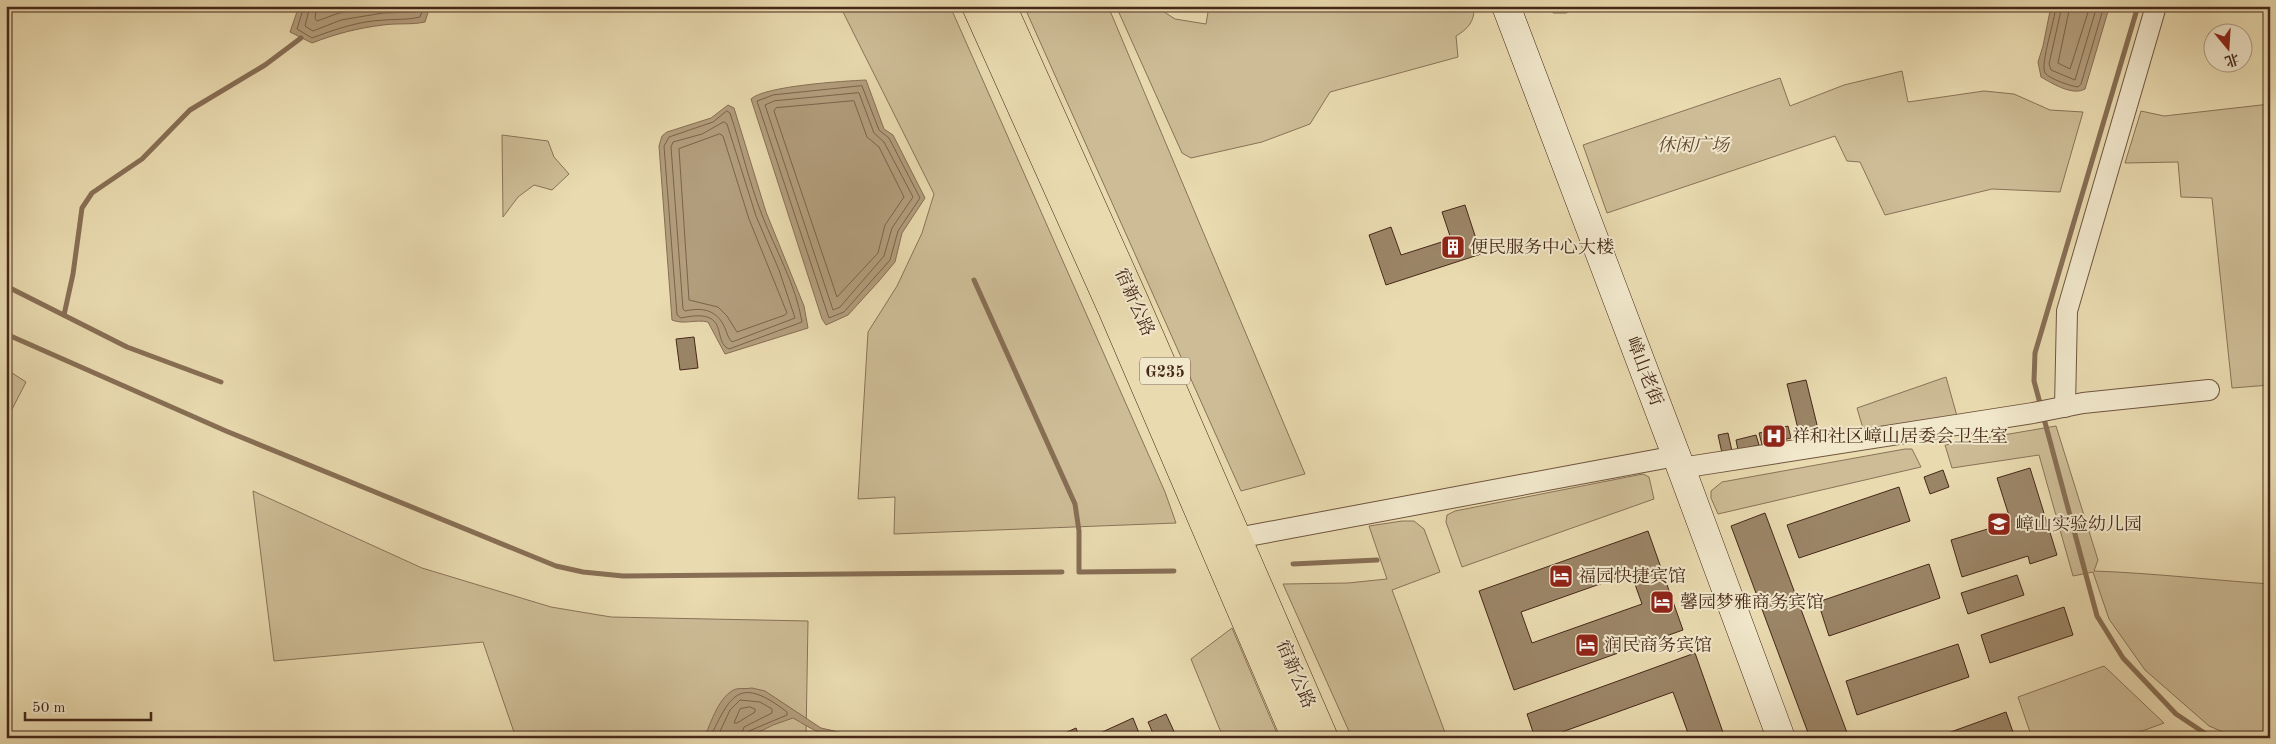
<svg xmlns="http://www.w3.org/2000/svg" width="2276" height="744" font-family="'Old Standard TT','Noto Serif SC',serif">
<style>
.green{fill:#cdbc96;stroke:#8a7258}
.water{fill:#b29d7c;stroke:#876e54}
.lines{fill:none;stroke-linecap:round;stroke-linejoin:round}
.shore{stroke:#7c624a;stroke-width:1}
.stream{stroke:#876e54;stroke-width:5}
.building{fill:#9b8567;stroke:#462819;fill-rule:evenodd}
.street-casing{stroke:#6f543e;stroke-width:22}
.secondary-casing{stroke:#462819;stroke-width:29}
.highway-casing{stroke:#462819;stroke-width:29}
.street{stroke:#f1e7cb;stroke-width:20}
.secondary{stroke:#f1e7cb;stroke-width:28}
.highway{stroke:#e9daaf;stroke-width:28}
.labels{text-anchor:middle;stroke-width:4;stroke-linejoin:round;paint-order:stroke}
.shield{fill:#f1e7cb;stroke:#79614e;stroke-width:1}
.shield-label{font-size:16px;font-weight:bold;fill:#462819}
.park-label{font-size:18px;font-style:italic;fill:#614632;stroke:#f1e7cb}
.poi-label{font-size:18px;fill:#462819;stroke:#f1e7cb;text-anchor:start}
.street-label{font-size:18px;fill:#462819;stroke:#f1e7cb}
</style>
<rect width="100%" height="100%" fill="#e9daaf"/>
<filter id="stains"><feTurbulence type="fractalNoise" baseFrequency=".004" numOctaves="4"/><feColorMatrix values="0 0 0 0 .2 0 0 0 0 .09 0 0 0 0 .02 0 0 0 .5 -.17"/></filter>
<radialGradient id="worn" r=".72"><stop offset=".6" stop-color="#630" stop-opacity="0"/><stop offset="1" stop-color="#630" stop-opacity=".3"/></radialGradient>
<g class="green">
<polygon points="840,6 950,6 1165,492 1176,523 894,534 895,497 858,499 868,332 897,286 922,233 934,194"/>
<polygon points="1024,6 1108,6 1305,474 1241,491"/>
<path d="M1116,6h39l20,13 31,5 3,-18h265c1,15 -6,23 -18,30l2,21 -128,35 -20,32 -48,18 -71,16 -9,-5z"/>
<polygon points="1902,71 1908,102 1984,91 2014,94 2050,110 2083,112 2060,192 1992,189 1885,215 1860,162 1847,161 1835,136 1607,213 1583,145 1780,78 1790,106 1844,85"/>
<polygon points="2270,104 2270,385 2232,388 2212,198 2181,197 2178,162 2125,163 2141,111 2164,116"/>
<polygon points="502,135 548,141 554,157 569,174 552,190 534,185 518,197 503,217"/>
<polygon points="6,369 26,382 6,421"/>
<polygon points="1946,377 1957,416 1864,432 1857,408"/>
<path d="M2056,426l42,134 -4,11c58,2 117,9 176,13v154h-33l-28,-12 -64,-56 -36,-51 -16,-47 -20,4 -34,-121 -87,13 -7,-23z"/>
<polygon points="1905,449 1912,449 1921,467 1718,514 1711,498 1711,491 1722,482"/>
<polygon points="1643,474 1649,477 1654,499 1462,567 1446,522 1447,515 1455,511"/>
<polygon points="253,491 422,568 551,607 611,617 808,621 806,738 516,738 483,642 274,661"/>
<polygon points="1402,521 1414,521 1424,529 1440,572 1392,590 1447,738 1352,738 1283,584 1348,583 1387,579 1369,526"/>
<polygon points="1232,628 1279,738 1228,738 1220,730 1191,659"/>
<polygon points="2104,666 2164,723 2123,738 2032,738 2018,697"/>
</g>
<g class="water">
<path d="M299,6h131l-5,16c-14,3 -28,1 -42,3 -25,3 -48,9 -71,18l-22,-11z"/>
<polygon points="1548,6 1582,6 1566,13 1553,13"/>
<path d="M2051,6l58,2 -24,81c-12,7 -32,-5 -44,-12l-3,-15 5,-16z"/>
<path d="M866,80l18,49 9,6 32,63 -23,35 -7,29 -16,19 -31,34 -22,10 -4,-6 -71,-220c13,-13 93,-18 115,-19z"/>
<path d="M728,105l6,3 32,104 38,94 4,22 -83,26 -17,-32c-13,-3 -24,3 -36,-2l-13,-174 3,-10 5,-4 44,-14z"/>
<path d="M752,688l13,3 56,37 31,7c-24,6 -38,-5 -59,-17l-20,7 -26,13h-43c7,-15 15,-43 32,-49 5,-1 11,0 16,-1z"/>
</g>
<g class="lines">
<g class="shore">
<path d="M304,6l-7,23 15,9c24,-9 47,-17 73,-18 12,-1 23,0 35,-3l4,-11"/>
<polyline points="310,6 305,26 313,31 341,20 383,13 416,12 418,6"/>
<polyline points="317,6 315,18 317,21 339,13 381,6"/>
<path d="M2056,6c-1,14 -16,58 -11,67 5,6 25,13 33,14l3,-3 23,-78"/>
<polyline points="2062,6 2049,64 2051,70 2075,80 2097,6"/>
<polyline points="2070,6 2058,63 2070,69 2090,6"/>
<polygon points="862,86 879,130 889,138 920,198 898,231 890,260 844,312 829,318 757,101 773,95"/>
<polygon points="859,93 874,133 884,142 913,197 892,228 884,256 840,307 833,310 765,105 774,101"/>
<polygon points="854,101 867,137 879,147 904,197 885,225 878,253 837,297 774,111 776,108"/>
<path d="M727,111l3,2c11,33 19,69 32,102 14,36 34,70 40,107l-73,27c-18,-8 3,-42 -48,-31l-4,-3 -13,-169 5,-9 44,-15z"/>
<path d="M724,122l3,2 29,92 23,54 16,48 -63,24c-4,-4 -5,-9 -7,-14 -8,-18 -22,-21 -40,-17l-2,-2 -12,-162 2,-5 29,-8z"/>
<polygon points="720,134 723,136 749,219 787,313 785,315 737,332 727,316 718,307 689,300 679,149"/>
<polygon points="750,707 755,709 755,712 737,723 734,723 740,709"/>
<path d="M710,738c21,-45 30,-62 77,-26v3l-38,16 -3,7"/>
<polyline points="717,738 730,710 740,700 760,702 772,709 772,713 744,727 740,738"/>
</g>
<g class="stream">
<polyline points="974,280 1075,504 1079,531 1079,572 1174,571"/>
<polyline points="6,286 127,347 221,382"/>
<polyline points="64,315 73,274 82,208 92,193 142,159 190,110 265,65 301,38"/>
<polyline points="6,334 226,431 556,566 583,572 623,576 1062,572"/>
<polyline points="2041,407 2034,381 2035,353 2138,6"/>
<polyline points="2043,415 2097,616 2123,658 2176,714 2212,738"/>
<polyline points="1293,564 1377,560"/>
</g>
</g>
<g class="building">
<polygon points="1465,205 1481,254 1386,285 1369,235 1391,227 1401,255 1451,239 1442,212"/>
<polygon points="694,337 698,368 680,370 676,339"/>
<polygon points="1806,380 1819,433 1800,437 1787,384"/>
<polygon points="1788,426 1791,438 1762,445 1759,433"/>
<polygon points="1728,433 1732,451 1722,453 1718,435"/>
<polygon points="1756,435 1759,445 1738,450 1736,440"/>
<polygon points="2030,468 2057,555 2030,564 2028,556 1962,577 1951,540 2011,522 1997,478"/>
<polygon points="1943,470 1949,487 1930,494 1924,477"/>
<polygon points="1899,487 1910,521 1799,558 1787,525"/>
<polygon points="1765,513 1849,738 1810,738 1731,526"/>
<path d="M1648,531l35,99 -169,60 -35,-99zM1631,573l11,31 -110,39 -11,-31z"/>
<polygon points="1929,564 1940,598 1829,636 1818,602"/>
<polygon points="2017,575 2024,595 1968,614 1961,593"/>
<polygon points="2064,607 2073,635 1990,663 1981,635"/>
<polygon points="1958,644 1969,677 1857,715 1846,681"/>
<polygon points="1695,653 1725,738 1675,738 1688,733 1673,692 1562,732 1564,738 1535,738 1527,714"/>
<polygon points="2006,712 2015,738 1934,738"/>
<polygon points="1166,714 1177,738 1155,738 1148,722"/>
<polygon points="1133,718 1141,738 1089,738"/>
<polygon points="1076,728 1080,738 1059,738 1058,736"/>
</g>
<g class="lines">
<g class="street-casing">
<g id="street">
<polyline points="2065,407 2067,311 2156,6"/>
<polyline points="1681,468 2033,413 2083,403 2209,390"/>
<polyline points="1237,538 1676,456"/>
</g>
</g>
<g class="secondary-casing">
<polyline id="secondary" points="1506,6 1681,468 1781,738"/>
</g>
<g class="highway-casing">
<g id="highway">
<polyline points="976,6 1112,309 1296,738"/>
<polyline points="1002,6 1134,300 1324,738"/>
</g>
</g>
<use href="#street" class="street"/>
<use href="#secondary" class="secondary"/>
<use href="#highway" class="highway"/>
</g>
<defs>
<g id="building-square" transform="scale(1.25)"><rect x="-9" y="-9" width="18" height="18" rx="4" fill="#8f2418" stroke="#f1e7cb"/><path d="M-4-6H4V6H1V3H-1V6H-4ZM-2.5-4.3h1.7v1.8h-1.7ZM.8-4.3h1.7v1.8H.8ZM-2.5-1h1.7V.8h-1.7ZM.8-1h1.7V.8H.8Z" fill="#fff"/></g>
<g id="hospital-square" transform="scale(1.25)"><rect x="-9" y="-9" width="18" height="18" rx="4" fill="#8f2418" stroke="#f1e7cb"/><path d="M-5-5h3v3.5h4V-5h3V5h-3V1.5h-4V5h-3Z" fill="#fff"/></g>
<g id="school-square" transform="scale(1.25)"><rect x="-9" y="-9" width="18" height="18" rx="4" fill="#8f2418" stroke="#f1e7cb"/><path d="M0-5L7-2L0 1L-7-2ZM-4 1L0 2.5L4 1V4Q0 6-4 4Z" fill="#fff"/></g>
<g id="hotel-square" transform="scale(1.25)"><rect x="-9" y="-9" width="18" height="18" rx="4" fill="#8f2418" stroke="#f1e7cb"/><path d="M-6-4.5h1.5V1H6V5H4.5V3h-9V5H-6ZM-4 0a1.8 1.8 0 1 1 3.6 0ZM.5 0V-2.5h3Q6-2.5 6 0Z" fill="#fff"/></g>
</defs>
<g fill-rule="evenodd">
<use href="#building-square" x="1453" y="247"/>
<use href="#hospital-square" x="1774" y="436"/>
<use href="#school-square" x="1999" y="524"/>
<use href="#hotel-square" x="1561" y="576"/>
<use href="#hotel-square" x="1662" y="602"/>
<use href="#hotel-square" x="1587" y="645"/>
</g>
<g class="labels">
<rect class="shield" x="1140" y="357.5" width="50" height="27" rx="4"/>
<g class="shield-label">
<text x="1165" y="377">G235</text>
</g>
<g class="park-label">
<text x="1693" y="151">休闲广场</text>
</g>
<g class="poi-label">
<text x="1470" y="253">便民服务中心大楼</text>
<text x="1792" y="442">祥和社区嶂山居委会卫生室</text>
<text x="2016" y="530">嶂山实验幼儿园</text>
<text x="1578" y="582">福园快捷宾馆</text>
<text x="1680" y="608">馨园梦雅商务宾馆</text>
<text x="1604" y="651">润民商务宾馆</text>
</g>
<g class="street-label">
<text transform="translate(1135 302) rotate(66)" y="6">宿新公路</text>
<text transform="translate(1645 371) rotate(69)" y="6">嶂山老街</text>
<text transform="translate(1296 674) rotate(67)" y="6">宿新公路</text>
</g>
</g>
<rect width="2276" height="744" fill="none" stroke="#e9daaf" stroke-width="25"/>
<rect x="8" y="8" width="2261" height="729" fill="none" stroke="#462819" stroke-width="2.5"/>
<rect x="12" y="12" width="2251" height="719" fill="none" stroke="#462819"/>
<g transform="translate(2228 48) rotate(162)"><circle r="24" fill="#f1e7cb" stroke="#ad9b84"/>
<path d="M0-4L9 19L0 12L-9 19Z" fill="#8f2418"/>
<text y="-8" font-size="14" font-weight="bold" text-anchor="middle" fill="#462819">北</text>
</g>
<path d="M25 712v8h126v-8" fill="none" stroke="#462819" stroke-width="2.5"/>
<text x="32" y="712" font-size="15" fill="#462819" stroke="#f1e7cb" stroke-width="4" paint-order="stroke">50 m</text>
<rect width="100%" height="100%" filter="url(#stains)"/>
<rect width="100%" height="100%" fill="url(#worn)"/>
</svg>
